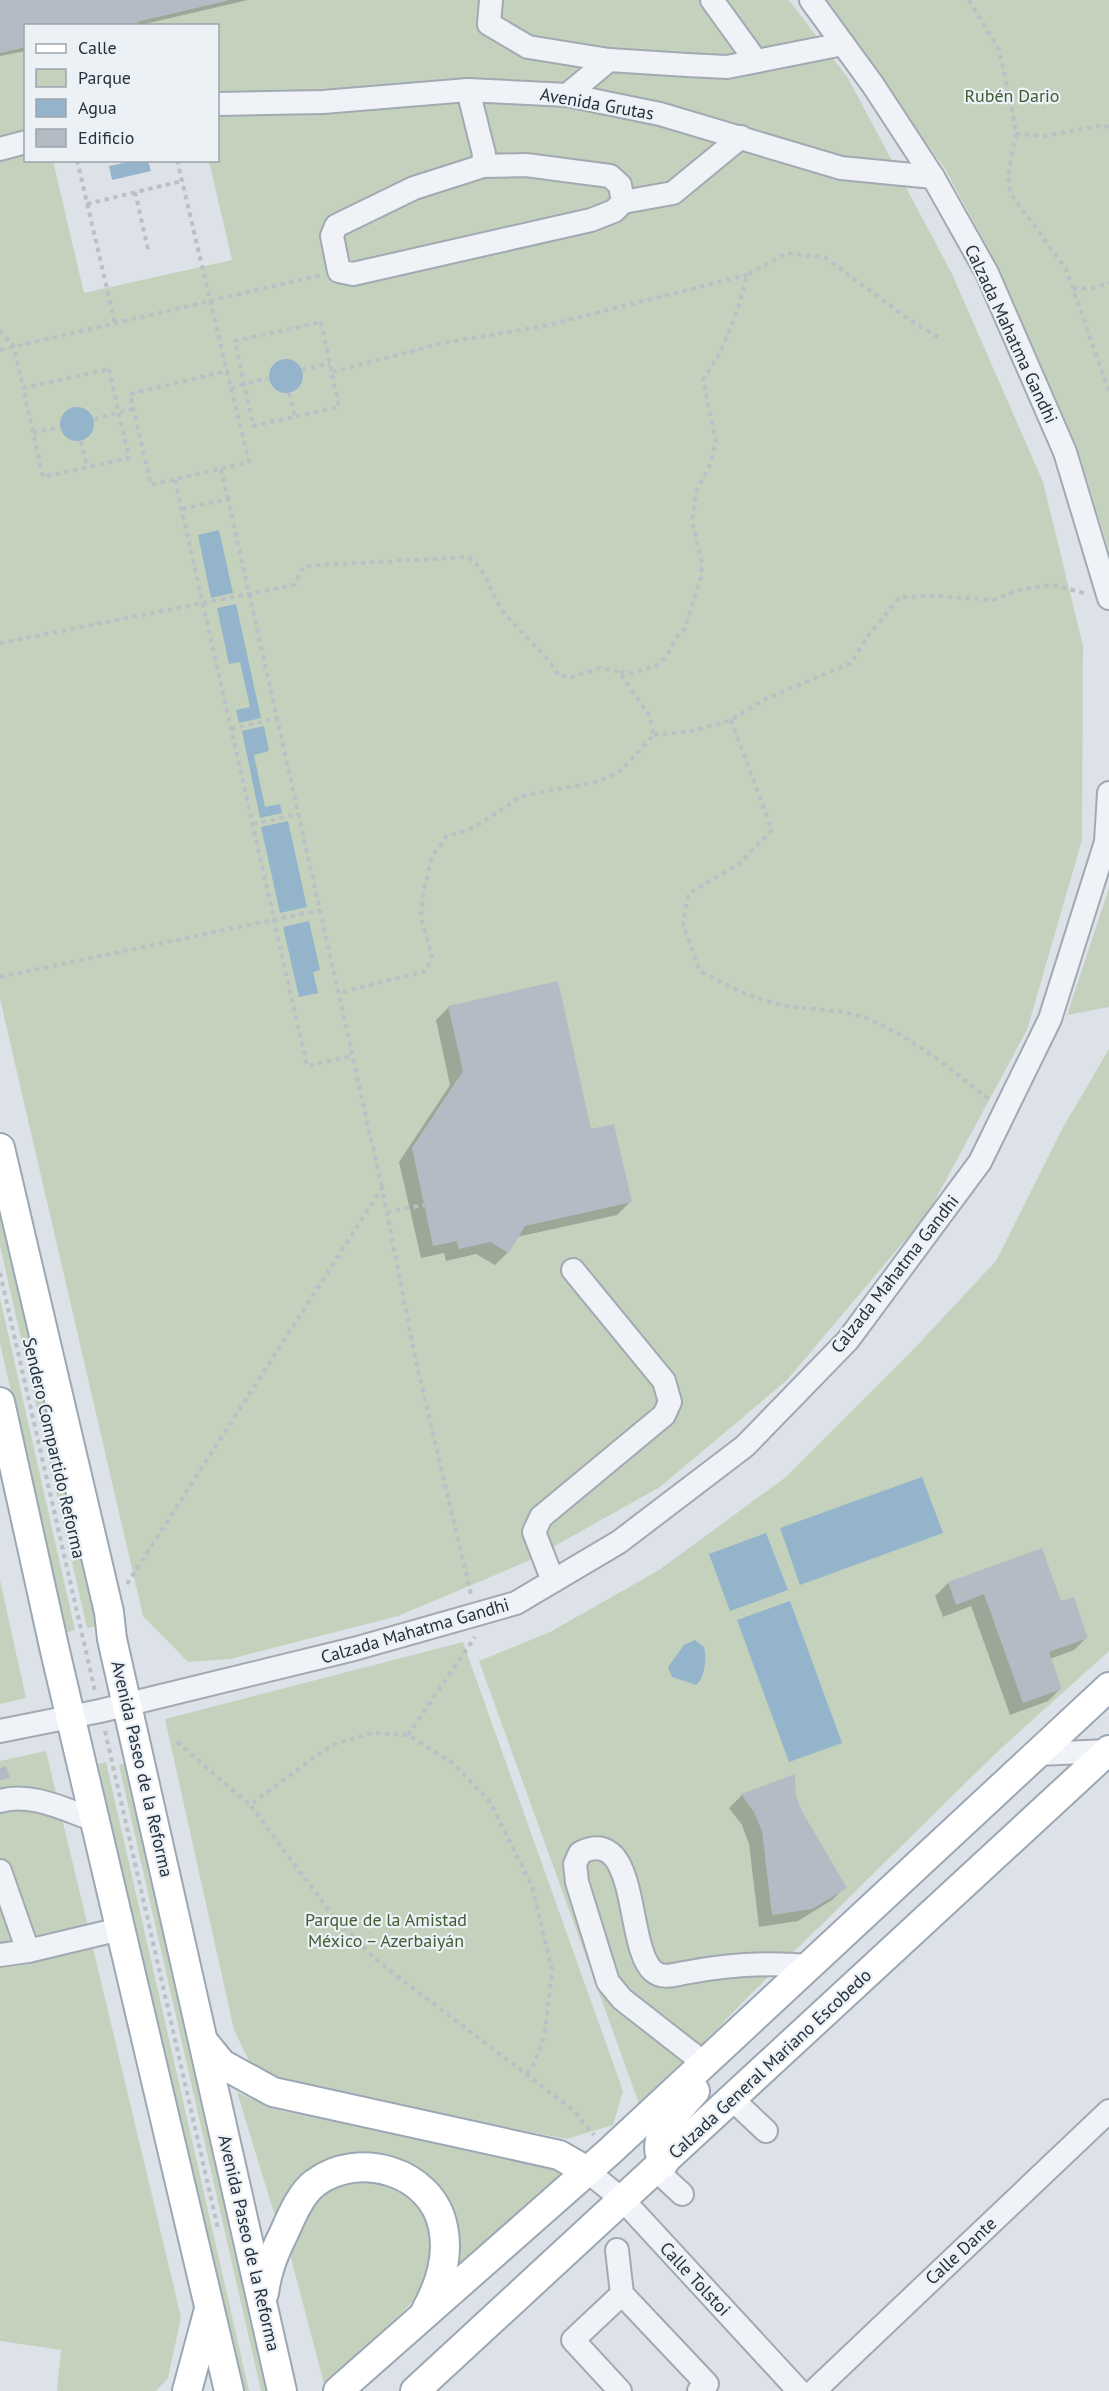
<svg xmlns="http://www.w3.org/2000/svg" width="1109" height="2391" font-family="'PT Sans',sans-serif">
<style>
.green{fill:#c4d2bd}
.water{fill:#94b4cb}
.shadow{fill:#0003}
.building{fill:#b3bcc5}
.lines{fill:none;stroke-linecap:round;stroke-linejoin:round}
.minor-casing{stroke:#a2a9b2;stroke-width:26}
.major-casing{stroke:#9ba7b4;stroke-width:32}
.path{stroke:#bac0c6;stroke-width:4;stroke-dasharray:4.5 4.5;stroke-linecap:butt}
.minor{stroke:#eff2f6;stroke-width:22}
.major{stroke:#fff;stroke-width:28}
.labels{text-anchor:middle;stroke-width:4.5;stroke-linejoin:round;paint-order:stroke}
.park-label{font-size:18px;fill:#3d5c31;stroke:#ecf1f5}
.street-label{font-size:18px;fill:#25313f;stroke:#ecf1f5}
</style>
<rect width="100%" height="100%" fill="#dde2e8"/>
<g class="green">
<polygon points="230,0 789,0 848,78 952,274 1043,482 1083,646 1082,840 1027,1030 928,1213 787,1380 660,1487 526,1562 398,1616 230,1659 188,1662 143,1616 0,999 0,53 25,47 26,160 53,161 84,293 232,260 209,161 218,160 218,26 139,25 138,21"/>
<polygon points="821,0 1109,0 1109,551 1077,447 997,265 945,169"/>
<polygon points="1109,888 1109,1007 1067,1015"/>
<polygon points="1109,1049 1109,1651 994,1755 742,2003 641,2109 479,1661 550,1632 659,1570 786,1477 909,1354 996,1261 1062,1129"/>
<polygon points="0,1204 97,1626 87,1628 0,1246"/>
<polygon points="0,1298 75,1630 65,1633 0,1343"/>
<polygon points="0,1580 26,1698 0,1704"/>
<polygon points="463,1642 623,2091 613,2125 566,2139 269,2081 250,2063 234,2030 165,1719"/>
<polygon points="46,1751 181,2317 168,2378 156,2391 57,2391 61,2350 0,2341 0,1761"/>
<polygon points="106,1762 249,2391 243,2391 232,2351 98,1764"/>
<polygon points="127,1763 259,2350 267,2391 261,2391 119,1765"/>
<polygon points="237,2092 273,2109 550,2165 557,2169 560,2178 451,2281 453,2224 367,2156 278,2226"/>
<polygon points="362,2176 401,2187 428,2218 435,2258 421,2292 330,2391 326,2391 291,2258 291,2238 323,2188"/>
</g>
<g class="water">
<polygon points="133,161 148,161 151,171 112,180 109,166"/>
<circle cx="286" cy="376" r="17"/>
<circle cx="77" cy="424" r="17"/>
<polygon points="219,530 233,593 211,598 198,535"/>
<polygon points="236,604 261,718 239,723 236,710 250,707 240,662 229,664 217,608"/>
<polygon points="264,726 269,751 254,755 265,807 280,804 282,813 260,818 242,731"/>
<polygon points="288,821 307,907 280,913 261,827"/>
<polygon points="309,921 320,970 313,972 318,993 299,997 283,927"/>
<polygon points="922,1477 943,1533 800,1585 780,1528"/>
<polygon points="766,1533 788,1590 730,1611 709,1554"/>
<polygon points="790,1601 842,1743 789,1762 737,1620"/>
<path d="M695,1640l9,7c3,10 1,31 -8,38l-24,-8 -4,-10 16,-22z"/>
</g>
<g class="shadow">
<polygon points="0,0 248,0 136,26 26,26 26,51 0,56"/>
<polygon points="449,1007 589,1131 630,1202 617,1215 517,1237 508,1252 495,1265 476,1254 446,1261 444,1253 421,1258 399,1162 450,1085 436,1020"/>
<polygon points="1041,1550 1060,1603 1087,1637 1074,1650 1050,1659 1061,1688 1048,1701 1010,1715 971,1606 943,1617 935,1596 948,1583"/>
<polygon points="742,1795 795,1796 801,1814 845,1887 832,1900 798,1921 759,1927 749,1844 742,1825 729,1808"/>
</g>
<g class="building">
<polygon points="0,0 226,0 226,1 119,26 26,26 26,47 0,53"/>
<polygon points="558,981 591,1129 614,1124 632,1202 525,1226 509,1253 490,1242 459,1249 457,1241 433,1246 412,1148 463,1071 448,1006"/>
<polygon points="1042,1548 1061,1601 1074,1597 1088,1638 1049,1652 1062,1689 1023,1703 984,1594 956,1605 948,1582"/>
<polygon points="6,1766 10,1777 0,1781 0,1768"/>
<polygon points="795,1774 796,1796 803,1813 847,1888 812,1909 772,1915 762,1831 754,1812 741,1794"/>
</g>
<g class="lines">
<g class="minor-casing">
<g id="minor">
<polyline points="491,0 489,24 528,47 609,60 687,65 727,67 843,44"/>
<polyline points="712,0 756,61"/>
<polyline points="811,0 873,85 933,177 987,273 1065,452 1109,598"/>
<polyline points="468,90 484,154 483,166 414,188 336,226 332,236 339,271 353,274 591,220 614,211 623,202 673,193 741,137"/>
<polyline points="567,95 609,60"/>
<polyline points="218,104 323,102 468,90 567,95 660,114 841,168 933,177"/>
<polyline points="0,149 26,142"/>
<polyline points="483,166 526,165 610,176 620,185 623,202"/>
<polyline points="553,1581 534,1532 541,1517 664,1415 670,1402 664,1381 573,1270"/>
<polyline points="0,1731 100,1711 354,1649 516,1603 619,1542 745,1446 848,1340 980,1162 1050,1019 1106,842 1109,793"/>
<polyline points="1037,1754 1109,1751"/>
<path d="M0,1801c32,-9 65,9 95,19"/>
<polyline points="0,1871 28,1951 0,1955"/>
<polyline points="28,1951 120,1929"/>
<path d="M704,2063l-82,-64 -14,-17 -31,-100 -2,-18 5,-11c60,-30 45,94 73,118 9,8 21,4 31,2 42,-8 82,-11 124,-7"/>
<polyline points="732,2099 766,2131"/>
<polyline points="656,2170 682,2194"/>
<polyline points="587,2171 623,2200 799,2391"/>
<polyline points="617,2250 622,2294 707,2384 699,2391"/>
<polyline points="620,2391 573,2340 622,2294"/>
<polyline points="814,2391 1109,2111"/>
</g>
</g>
<g class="major-casing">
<g id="major">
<polyline points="0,1148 109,1612 112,1639 282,2391"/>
<polyline points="0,1402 55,1651 229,2391"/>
<polyline points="204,2042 222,2064 273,2092 559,2155 587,2171"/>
<path d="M664,2163c-17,-26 15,-53 31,-72"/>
<path d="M264,2293c3,-23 10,-40 20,-60 7,-16 17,-40 31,-50 43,-33 117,-12 128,44 6,28 -3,58 -17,83"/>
<polyline points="187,2391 208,2313"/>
<polyline points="338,2391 609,2152 1109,1687"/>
<polyline points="415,2391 1109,1750"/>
</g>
</g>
<g class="path">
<polyline points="969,0 999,50 1012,108 1016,134 1008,175 1010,193 1066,269 1109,392"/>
<polyline points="1016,134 1045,136 1103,125 1109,127"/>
<polyline points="77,160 115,323"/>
<polyline points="177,160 227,371"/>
<polyline points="135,192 148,249"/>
<polyline points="87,204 182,181"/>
<polyline points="1073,289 1093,288 1109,283"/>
<polygon points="321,322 339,407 253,426 235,341"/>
<polyline points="0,330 14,347 23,388"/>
<polyline points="0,350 321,275"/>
<polygon points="109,369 129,458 43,477 23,388"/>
<polyline points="302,370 330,363"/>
<polygon points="227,371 249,462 151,485 130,394"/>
<polyline points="332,372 443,343 544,326 747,275"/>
<polyline points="231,388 268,378"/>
<polyline points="289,393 295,417"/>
<polyline points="94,419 133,409"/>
<polyline points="33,433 60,427"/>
<polyline points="81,441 87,467"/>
<polyline points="221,469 228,499"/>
<polyline points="175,480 307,1066 353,1056"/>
<polyline points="182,509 228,499 382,1188"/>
<path d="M0,643l294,-58 10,-19 164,-9c19,14 19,27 30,46 16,27 45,45 61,73l13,1 28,-9 19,4 30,43 5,20 -35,37 -23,10 -74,14 -47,31 -29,10 -14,20 -9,37 -2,24 11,38 -6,15 -87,22"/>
<path d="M620,672l11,1 25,-7 10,-9 11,-20 8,-9 16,-51 1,-14 -10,-42 5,-31 13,-25 6,-23 -13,-62c22,-32 35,-67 44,-105l40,-22 39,5 85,63 29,17"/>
<path d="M731,720l41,110 -33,34 -51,30 -5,32 17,45c30,17 60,31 94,36 26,3 52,3 77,13 42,18 82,51 118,79"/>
<polyline points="231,729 277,718"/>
<polyline points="654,735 692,731 731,720 765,699 851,663 868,636 900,597 935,596 994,600 1018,590 1054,585 1087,594"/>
<polyline points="253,824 298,814"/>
<polyline points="0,977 320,910"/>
<polyline points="387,1212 424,1205"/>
<polyline points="0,1273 95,1691"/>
<polyline points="127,1584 382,1188 417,1366 471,1594"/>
<polyline points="105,1731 218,2229"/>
<polyline points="408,1735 475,1637"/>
<polyline points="177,1742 250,1805"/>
<polyline points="527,2074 535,2062 545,2032 552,1970 532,1886 490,1802 454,1764 408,1735 372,1733 337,1743 320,1753 250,1805 333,1916 375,1959 573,2110 594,2135"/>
</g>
<use href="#minor" class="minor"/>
<use href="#major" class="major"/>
</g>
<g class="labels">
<g class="park-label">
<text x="1012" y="102">Rubén Dario</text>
<text x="386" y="1926">Parque de la Amistad<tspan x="386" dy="21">México – Azerbaiyán</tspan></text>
</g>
<g class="street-label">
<text transform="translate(597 104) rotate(10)" y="6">Avenida Grutas</text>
<text transform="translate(1011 334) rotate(65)" y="6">Calzada Mahatma Gandhi</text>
<text transform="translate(895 1274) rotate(-52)" y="6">Calzada Mahatma Gandhi</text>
<text transform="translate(54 1448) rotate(77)" y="6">Sendero Compartido Reforma</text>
<text transform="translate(415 1631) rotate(-16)" y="6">Calzada Mahatma Gandhi</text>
<text transform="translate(142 1769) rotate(77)" y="6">Avenida Paseo de la Reforma</text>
<text transform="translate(770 2064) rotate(-43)" y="6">Calzada General Mariano Escobedo</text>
<text transform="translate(249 2243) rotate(77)" y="6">Avenida Paseo de la Reforma</text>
<text transform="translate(961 2251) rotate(-43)" y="6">Calle Dante</text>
<text transform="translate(695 2279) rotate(47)" y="6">Calle Tolstoi</text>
</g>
</g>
<rect x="24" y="24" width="195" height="138" fill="#ecf1f5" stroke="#9ca4ac" stroke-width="1.5"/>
<rect x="36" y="44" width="30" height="9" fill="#ffffff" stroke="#9ca4ac" stroke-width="1.5"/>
<text x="78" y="54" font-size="18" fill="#25313f">Calle</text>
<rect x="36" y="69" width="30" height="18" fill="#c4d2bd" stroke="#9ca4ac" stroke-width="1.5"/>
<text x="78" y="84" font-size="18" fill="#25313f">Parque</text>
<rect x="36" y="99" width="30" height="18" fill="#94b4cb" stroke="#9ca4ac" stroke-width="1.5"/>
<text x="78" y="114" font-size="18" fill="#25313f">Agua</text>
<rect x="36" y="129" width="30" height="18" fill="#b3bcc5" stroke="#9ca4ac" stroke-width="1.5"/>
<text x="78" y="144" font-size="18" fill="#25313f">Edificio</text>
</svg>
